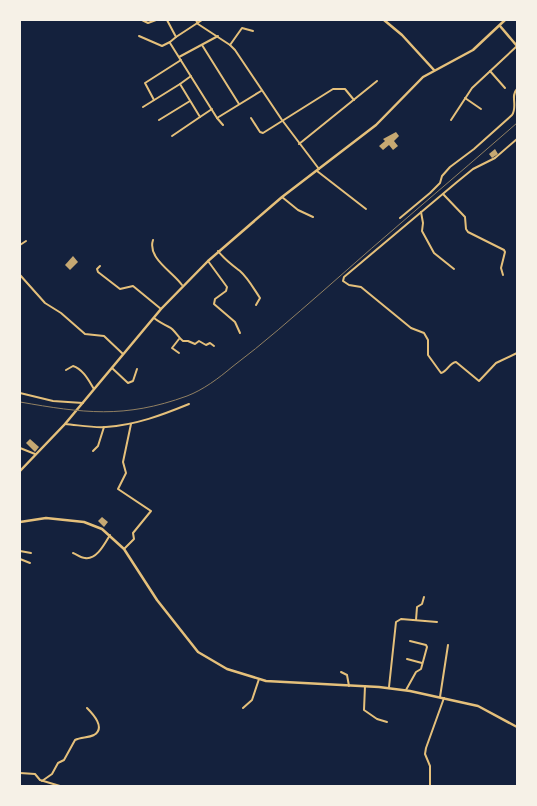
<svg xmlns="http://www.w3.org/2000/svg" width="537" height="806" font-family="'Asap Condensed',sans-serif">
<style>
.building{fill:#c6a872}
.lines{fill:none;stroke-linecap:round;stroke-linejoin:round}
.minor{stroke:#e5c07b;stroke-width:2}
.tertiary{stroke:#e5c07b;stroke-width:2.5}
.rail{stroke:#918062;stroke-width:1}
</style>
<rect width="100%" height="100%" fill="#14213d"/>
<g class="building">
<polygon points="396,132 399,136 394,141 398,146 393,150 389,145 383,150 379,146 385,141 383,139"/>
<polygon points="495,149 498,154 492,158 489,154"/>
<polygon points="73,256 78,262 70,270 65,265"/>
<polygon points="30,439 39,447 35,452 26,443"/>
<polygon points="102,517 108,522 104,527 98,521"/>
</g>
<g class="lines">
<g class="minor">
<polyline points="142,20 148,23 156,20"/>
<polyline points="167,20 176,37 170,42 170,43 217,118"/>
<polyline points="196,20 198,24 230,45 235,50 282,120 319,169"/>
<polyline points="139,36 162,46 170,42"/>
<polyline points="176,37 202,20"/>
<polyline points="202,45 239,104"/>
<polyline points="230,45 242,28 253,31"/>
<polyline points="179,57 218,36"/>
<polyline points="490,71 505,88"/>
<polyline points="465,98 481,109"/>
<polyline points="154,100 145,83 181,60"/>
<polyline points="143,107 180,84"/>
<polyline points="200,117 212,109"/>
<polyline points="251,118 260,132 263,133 333,89 345,89 354,100"/>
<polyline points="159,120 190,101"/>
<polyline points="451,120 472,88 517,46"/>
<polyline points="223,125 217,118 261,91"/>
<polyline points="172,136 200,117 180,84 191,76"/>
<path d="M517,139l-22,19 -22,11 -16,13 -113,95 -1,4 6,4 12,2 50,41 13,5 4,7v15l13,18c7,-2 8,-10 15,-11l23,19 17,-18 21,-10"/>
<polyline points="299,144 377,81"/>
<polyline points="317,171 366,209"/>
<polyline points="443,194 465,217 466,229 468,232 504,250 505,252 501,268 503,275"/>
<polyline points="282,197 298,210 313,217"/>
<polyline points="421,212 423,223 422,231 434,253 454,269"/>
<path d="M400,218l30,-25 10,-10 2,-7 8,-9 24,-18 38,-34c6,-9 -2,-19 5,-26"/>
<path d="M153,240c-6,18 20,32 29,45"/>
<polyline points="20,245 26,241"/>
<path d="M218,251c7,9 14,14 22,20 8,7 14,18 20,27l-4,7"/>
<polyline points="208,261 227,287 226,291 215,299 214,304 235,322 240,333"/>
<polyline points="100,266 97,269 98,272 120,289 133,286 161,309"/>
<polyline points="20,275 45,303 61,313 85,334 104,336 123,354"/>
<path d="M154,318c5,4 9,6 15,9 5,2 9,10 14,14h5l7,3 4,-3 7,4 4,-2 4,3"/>
<polyline points="179,353 172,348 179,339"/>
<polyline points="112,368 128,383 133,381 137,369"/>
<path d="M66,370l7,-4c10,3 16,15 21,23"/>
<polyline points="20,393 53,401 83,403"/>
<path d="M65,424c13,1 28,4 41,3 30,-2 56,-12 83,-23"/>
<polyline points="20,448 35,454"/>
<polyline points="93,451 98,446 104,427"/>
<polyline points="124,549 134,539 133,533 151,511 118,489 126,473 123,462 131,424"/>
<polyline points="20,551 31,553"/>
<path d="M73,553c3,1 8,5 12,5 12,2 20,-15 25,-23"/>
<polyline points="20,559 30,563"/>
<polyline points="416,620 417,607 422,604 424,597"/>
<polyline points="407,659 422,663"/>
<polyline points="341,672 347,675 349,686"/>
<polyline points="365,686 364,710 377,719 387,722"/>
<polyline points="389,687 396,622 401,619 437,622"/>
<polyline points="406,690 416,672 421,669 427,647 426,645 410,641"/>
<polyline points="440,697 448,645"/>
<polyline points="243,708 252,700 259,679"/>
<polyline points="20,773 35,774 40,780 60,786"/>
<path d="M42,781l10,-7 6,-11 6,-3 11,-20c6,-3 13,-2 19,-5 12,-7 -1,-21 -7,-27"/>
<polyline points="430,786 430,766 425,754 426,748 444,698"/>
</g>
<g class="tertiary">
<polyline points="384,20 402,35 434,70"/>
<polyline points="500,26 517,46"/>
<polyline points="20,471 65,424 161,309 208,261 282,197 376,125 423,77 473,50 505,20"/>
<polyline points="20,522 46,518 84,522 102,529 124,549 157,600 198,652 227,669 266,681 379,687 410,691 478,706 517,727"/>
</g>
<path class="rail" d="M20,402c63,11 104,17 167,-6 16,-6 32,-18 45,-29 32,-24 61,-50 91,-76 64,-57 130,-112 194,-168"/>
</g>
<rect width="537" height="806" fill="none" stroke="#f6f1e7" stroke-width="42"/>
</svg>
